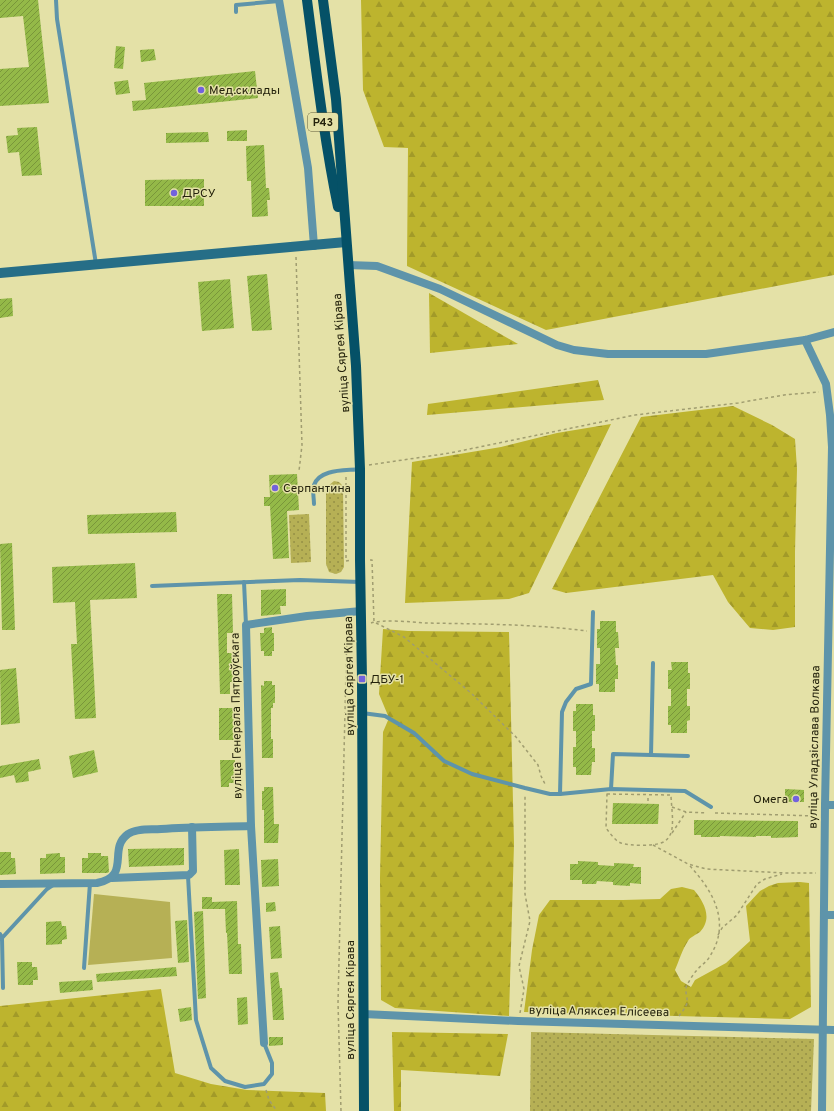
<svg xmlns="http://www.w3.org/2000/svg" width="834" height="1111" font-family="Overpass,sans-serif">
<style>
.grass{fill:url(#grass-dots)}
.forest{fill:url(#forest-firs)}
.garden{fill:#b6b055}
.building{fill:url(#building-hatch)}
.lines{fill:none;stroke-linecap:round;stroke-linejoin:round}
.path{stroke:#a09d70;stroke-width:1.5;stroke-dasharray:3 3;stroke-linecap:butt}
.lane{stroke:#5e94aa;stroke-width:4}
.street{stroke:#5e94aa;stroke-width:8}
.secondary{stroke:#266e87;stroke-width:10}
.primary{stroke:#055167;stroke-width:10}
.poi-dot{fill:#7262dd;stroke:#e4e1a7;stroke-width:1.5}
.labels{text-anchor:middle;stroke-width:3;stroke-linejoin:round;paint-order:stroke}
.shield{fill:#e4e1a7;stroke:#5e5b3a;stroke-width:1}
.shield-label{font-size:11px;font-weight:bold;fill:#24220c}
.poi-label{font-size:12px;fill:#24220c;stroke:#e4e1a7;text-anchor:start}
.street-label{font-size:12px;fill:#24220c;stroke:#e4e1a7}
</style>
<defs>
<pattern id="grass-dots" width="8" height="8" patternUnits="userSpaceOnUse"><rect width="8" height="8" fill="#b6b055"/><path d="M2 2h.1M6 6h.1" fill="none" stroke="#948f45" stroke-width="1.8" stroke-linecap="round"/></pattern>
<pattern id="forest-firs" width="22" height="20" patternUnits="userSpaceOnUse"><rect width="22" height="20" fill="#bdb42e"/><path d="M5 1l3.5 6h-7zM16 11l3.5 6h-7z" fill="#a29a28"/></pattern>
<pattern id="building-hatch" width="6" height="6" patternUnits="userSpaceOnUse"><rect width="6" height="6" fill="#94b948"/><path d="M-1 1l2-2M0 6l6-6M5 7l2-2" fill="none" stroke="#79963a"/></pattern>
</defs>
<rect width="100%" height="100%" fill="#e4e1a7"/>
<g class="grass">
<polygon points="334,481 339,482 343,486 344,567 341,572 336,574 329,572 326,564 326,493 328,486"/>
<polygon points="309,514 311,562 291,563 289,515"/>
<polygon points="531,1032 814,1039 811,1111 530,1111"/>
</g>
<g class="forest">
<polygon points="361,0 834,0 834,275 546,330 407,266 408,148 384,147 363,90"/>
<polygon points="429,293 518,344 430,353"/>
<polygon points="598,380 604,400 427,415 428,404"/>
<polygon points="733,406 772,425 795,439 797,469 795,552 795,627 773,630 750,628 728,602 713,575 566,593 552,589 641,417"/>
<polygon points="611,424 529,593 509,599 405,603 412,462 501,447 557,433"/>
<polygon points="383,629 408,631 509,632 514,844 509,1016 395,1008 381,1000 380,878 383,732 389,718 379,694"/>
<path d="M800,882l9,1 2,124 -21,12 -266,-7 8,-62 7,-35 11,-15h73l37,-1 11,-10 11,-2 12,3c10,12 19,28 6,42 -4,3 -10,5 -12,9 -6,9 -9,20 -13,29l6,11 10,6 4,-7 31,-17 24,-22 -4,-35 14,-15 9,-5 9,-3z"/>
<polygon points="161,989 175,1073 211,1084 247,1090 325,1093 326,1111 0,1111 0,1006"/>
<polygon points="392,1032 508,1034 500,1076 401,1070 401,1111 394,1111"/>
</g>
<polygon class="garden" points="94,894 170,902 172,958 88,965"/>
<g class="building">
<polygon points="0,0 38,0 49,103 0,106 0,69 29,67 23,16 0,18"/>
<polygon points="116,46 125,47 123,69 114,68"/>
<polygon points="154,49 156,60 141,62 140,50"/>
<polygon points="255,71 258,98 133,111 132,101 146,100 144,83"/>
<polygon points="128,80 130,93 116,95 114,82"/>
<polygon points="37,127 42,175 22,176 19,152 8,153 6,136 18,135 17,128"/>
<polygon points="247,130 247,141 227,141 227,131"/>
<polygon points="208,132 209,142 166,143 166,133"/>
<polygon points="264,145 266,188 269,188 270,200 267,200 268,216 252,217 251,181 247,181 246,146"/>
<polygon points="204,179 204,206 145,206 145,180"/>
<polygon points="267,274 272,330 252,331 247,276"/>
<polygon points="230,279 234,328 202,331 198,282"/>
<polygon points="12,298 13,316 0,318 0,299"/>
<polygon points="297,474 299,510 287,511 289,558 273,559 270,506 264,506 264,497 270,497 269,475"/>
<polygon points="176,512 177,532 88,534 87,515"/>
<polygon points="12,543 15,630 2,630 0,544"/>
<polygon points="135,563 137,598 90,600 96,718 75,719 71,644 77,644 75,602 53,603 52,567"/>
<polygon points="286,589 286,606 280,606 281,614 261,616 261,590"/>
<polygon points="217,594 232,594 233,633 227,633 227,653 232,653 233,682 230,682 230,694 220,694"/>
<polygon points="600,621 616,621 616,632 618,632 619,648 615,648 616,665 618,665 618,679 615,679 615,692 599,692 599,684 596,684 596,664 600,664 600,648 597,648 597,629 600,629"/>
<polygon points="272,627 272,633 274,633 274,651 272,651 272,656 264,656 264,651 261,651 260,633 264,633 264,628"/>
<polygon points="671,662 688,662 688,673 690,673 690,689 687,689 687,706 690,706 690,720 687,721 687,733 671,733 671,725 668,725 668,706 671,706 671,689 668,689 668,670 672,670"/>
<polygon points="16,668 20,723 1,725 0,670"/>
<polygon points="264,681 272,681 272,685 275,685 275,703 273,703 273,708 271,708 271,739 273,739 273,758 262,758 261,685 264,686"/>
<polygon points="576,704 593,704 593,715 595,715 595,731 592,731 592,748 595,748 595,762 592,762 591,775 576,775 576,767 573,767 573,747 576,747 576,731 573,731 573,711 576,711"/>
<rect x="219" y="708" width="15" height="32"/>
<polygon points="94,750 98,772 73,778 69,756"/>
<polygon points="39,759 41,769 28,772 29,781 16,783 14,775 0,778 0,766"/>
<polygon points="220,760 235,760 235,783 229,783 229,787 221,787"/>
<polygon points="264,787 273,787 274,824 279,824 278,843 264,843 264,810 262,810 262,791 264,791"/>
<polygon points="785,789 804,790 804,802 785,802"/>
<polygon points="613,803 659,804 658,824 612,824"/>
<polygon points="694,820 798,821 798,837 771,838 771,836 756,836 756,837 720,836 720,837 701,837 701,835 694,835"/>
<polygon points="184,848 184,865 129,867 128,849"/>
<polygon points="239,849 240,885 225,885 224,850"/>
<polygon points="0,852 11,852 11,858 15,858 16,874 0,875"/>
<polygon points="60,853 60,857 65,857 65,873 40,874 40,858 46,858 46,854"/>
<polygon points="88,853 101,853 101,856 108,856 109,872 107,873 82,873 82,858 88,858"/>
<polygon points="278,859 279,886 262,887 261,860"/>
<polygon points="578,861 598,862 598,865 614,866 614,863 634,864 633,867 641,867 641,884 630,883 630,886 613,885 613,882 597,881 596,884 582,884 582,880 570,880 570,864 578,864"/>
<polygon points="202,897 212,897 212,902 237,901 238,944 241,944 242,974 229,974 227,933 226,933 225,909 202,909"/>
<polygon points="275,902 276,911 266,912 266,903"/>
<polygon points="203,911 206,998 198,999 194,912"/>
<polygon points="187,920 189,962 178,963 175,921"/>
<polygon points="61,921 62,926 66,926 67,939 62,940 62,944 46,945 46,922"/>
<polygon points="280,926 282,958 271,959 269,927"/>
<polygon points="17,962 32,962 32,967 37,967 38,980 33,980 33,985 18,985"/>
<polygon points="176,967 177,976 97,982 96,974"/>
<polygon points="278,972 280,988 282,988 284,1020 273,1020 270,973"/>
<polygon points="92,980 93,990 60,993 59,982"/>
<polygon points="247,997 248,1024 238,1025 237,998"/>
<polygon points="191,1007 192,1020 180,1022 178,1009"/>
<polygon points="269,1037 283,1037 283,1045 269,1046"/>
</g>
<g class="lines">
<g class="path">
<polyline points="296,257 302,445 299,471"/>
<polyline points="369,465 450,453 635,415 738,403 784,395 819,392"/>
<polyline points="346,477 346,561 351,560"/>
<polyline points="370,560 372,560 374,622"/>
<path d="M371,623c12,-4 41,-1 55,0 53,1 107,1 161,8"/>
<polyline points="376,623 404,637 471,693 516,737 538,765 541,776 546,786"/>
<path d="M607,794l64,1c0,10 4,31 -1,40 -2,4 -5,7 -9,8 -8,3 -32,3 -40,0 -6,-2 -11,-10 -15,-15z"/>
<polyline points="648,801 648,796"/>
<polyline points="672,807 686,812 707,813"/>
<polyline points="715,813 817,816"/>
<polyline points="672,833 686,812"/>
<polyline points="653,845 688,864 706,869 785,873 816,873"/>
<polyline points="718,935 722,928 737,915 757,884 765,879 782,874"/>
<polyline points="520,1013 524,989 519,966 530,921 525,894 525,796"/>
<path d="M679,1016c3,-4 7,-9 8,-13 1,-6 -3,-12 0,-18 3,-5 6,-11 10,-15 4,-5 10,-8 13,-14 22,-34 2,-67 -22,-92"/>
<polyline points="266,1090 269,1100 277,1111"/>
<polyline points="341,1111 338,1003 347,629 352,628"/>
</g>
<g class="lane">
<polyline points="56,0 57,19 96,264"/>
<polyline points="236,12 236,5 279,1"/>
<path d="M314,504c0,-6 -2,-14 0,-19 6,-17 33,-14 46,-16"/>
<polyline points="244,582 246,625"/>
<polyline points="152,586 300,580 360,582"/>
<polyline points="362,713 385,716 414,733 444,761 472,774 525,788 550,794 560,794 611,789 685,791 711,807"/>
<polyline points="651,755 688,756"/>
<polyline points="611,789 613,754 651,755 653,663"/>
<polyline points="560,794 562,712 566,702 576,689 591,684 593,612"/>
<polyline points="188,876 196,1020 211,1068 225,1081 245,1087 264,1084 272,1074 272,1063 264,1043"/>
<polyline points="0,934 2,938 47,889 53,885"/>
<polyline points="0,939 2,938 3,988"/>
<polyline points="84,968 90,883"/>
</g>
<g class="street">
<polyline points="279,0 308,168 314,246"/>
<polyline points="348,265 377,266 440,289 557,345 574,350 608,354 706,354 805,340 834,332"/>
<polyline points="805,340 826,384 830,415 832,447 825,805 822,1111"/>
<polyline points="825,805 834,805"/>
<polyline points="112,878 189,875 193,871 192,827"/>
<path d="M0,884l97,-1c35,-7 10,-34 31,-49 9,-6 23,-4 33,-5 30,-2 60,-2 90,-3"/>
<polyline points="824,915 834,915"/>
<polyline points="363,1014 518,1021 834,1030"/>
<polyline points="264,1043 251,826 246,625 307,616 361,611"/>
</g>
<polyline class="secondary" points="0,273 346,242"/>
<g class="primary">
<path d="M307,0c9,69 17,139 31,207"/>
<polyline points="323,0 336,99 356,366 360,469 360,560 362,679 364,1111"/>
</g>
</g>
<g class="poi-dot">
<circle cx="201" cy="90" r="4"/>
<circle cx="174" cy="193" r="4"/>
<circle cx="275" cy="488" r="4"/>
<rect x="358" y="675" width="8" height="8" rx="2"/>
<circle cx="796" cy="799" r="4"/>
</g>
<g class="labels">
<rect class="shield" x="308" y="113" width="30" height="18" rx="3"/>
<g class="shield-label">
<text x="323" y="126">Р43</text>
</g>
<g class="poi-label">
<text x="209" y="94">Мед.склады</text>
<text x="182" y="197">ДРСУ</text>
<text x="283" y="492">Серпантина</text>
<text x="370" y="683">ДБУ-1</text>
<text x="788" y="803" text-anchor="end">Омега</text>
</g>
<g class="street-label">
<text transform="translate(341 353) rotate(-94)" y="4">вуліца Сяргея Кірава</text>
<text transform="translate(349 676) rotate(-91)" y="4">вуліца Сяргея Кірава</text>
<text transform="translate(236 716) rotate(-91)" y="4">вуліца Генерала Пятроўскага</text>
<text transform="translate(814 747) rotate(-89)" y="4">вуліца Уладзіслава Волкава</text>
<text transform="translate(350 1000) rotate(-90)" y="4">вуліца Сяргея Кірава</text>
<text transform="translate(599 1011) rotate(1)" y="4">вуліца Аляксея Елісеева</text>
</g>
</g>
</svg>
